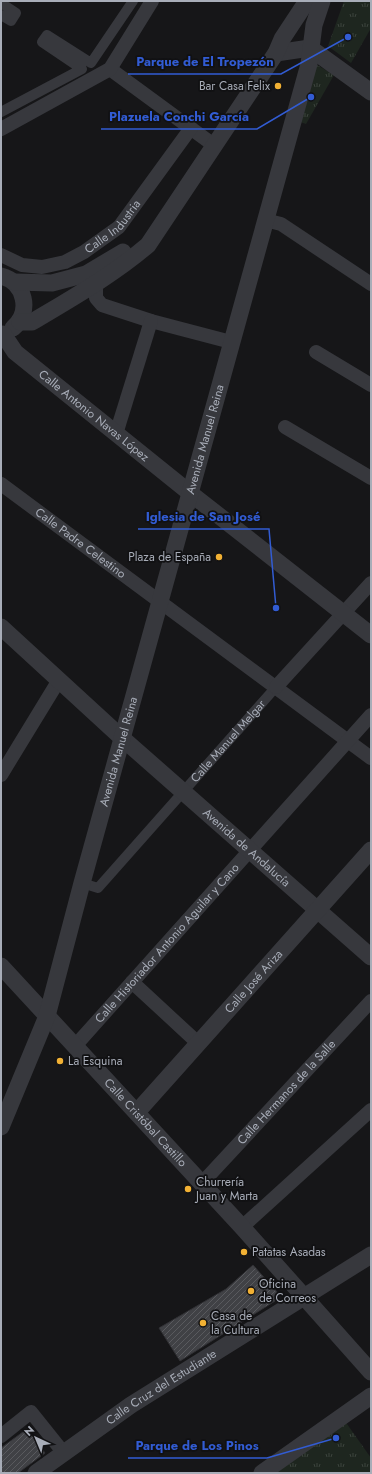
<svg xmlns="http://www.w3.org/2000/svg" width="372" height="1474" font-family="Jost,sans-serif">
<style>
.park{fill:url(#park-tufts)}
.building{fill:url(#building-hatch);stroke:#303034}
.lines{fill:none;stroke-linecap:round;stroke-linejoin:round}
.pedestrian{stroke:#37383d;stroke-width:10}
.minor{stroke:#37383d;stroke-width:14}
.tertiary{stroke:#37383d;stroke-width:17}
.poi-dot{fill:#f2b134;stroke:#111113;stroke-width:1.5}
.labels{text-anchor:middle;stroke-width:3.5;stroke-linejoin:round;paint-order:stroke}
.poi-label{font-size:12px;fill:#a8adb8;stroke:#111113;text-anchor:start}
.street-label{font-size:12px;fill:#a8adb8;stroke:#111113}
.leader{fill:none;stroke:#325cd3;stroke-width:1.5}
.callout-dot{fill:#325cd3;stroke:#111113;stroke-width:1.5}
.callout-label{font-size:13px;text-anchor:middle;font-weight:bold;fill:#325cd3;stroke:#111113;stroke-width:3.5;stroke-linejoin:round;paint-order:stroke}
</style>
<defs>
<pattern id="park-tufts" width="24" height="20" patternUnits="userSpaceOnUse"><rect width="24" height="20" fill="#1e261f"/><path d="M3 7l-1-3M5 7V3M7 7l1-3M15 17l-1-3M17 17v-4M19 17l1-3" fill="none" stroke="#3c433d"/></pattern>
<pattern id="building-hatch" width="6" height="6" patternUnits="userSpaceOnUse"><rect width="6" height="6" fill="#404145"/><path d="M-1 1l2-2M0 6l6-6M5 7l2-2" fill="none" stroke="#595a5e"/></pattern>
</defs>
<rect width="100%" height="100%" fill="#161618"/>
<g class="park">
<polygon points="344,1 371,1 371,28 351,63 328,46"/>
<polygon points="312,62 334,75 306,124 295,120"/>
<polygon points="342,1417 371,1458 371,1473 268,1473"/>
</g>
<g class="building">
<polygon points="253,1265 278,1293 275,1301 180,1361 159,1328 226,1289"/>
<polygon points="27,1429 45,1453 18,1473 1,1473 1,1448"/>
</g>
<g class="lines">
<g class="pedestrian">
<polyline points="1,3 16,13 11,21 1,15"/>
<polyline points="1,112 82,69 42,42 47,35 91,63 133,1"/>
<path id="s1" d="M82,883l16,5 178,-201"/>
</g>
<g class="minor">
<polyline points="110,69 215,146"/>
<polyline points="1,129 110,69 152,1"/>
<polyline points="265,220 281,224 371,284"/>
<path id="s2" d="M1,255l21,10 20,2 23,-5 19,-10 35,-25 72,-99"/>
<polyline points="96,284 96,298 102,305 151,321 231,342"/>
<polyline points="316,352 371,385"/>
<polyline points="285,427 371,478"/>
<polyline points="116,434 151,321"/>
<path id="s3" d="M1,484l370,274"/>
<polyline points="276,687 371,583"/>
<polyline points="1,775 59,680"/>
<polyline points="132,982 198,1043"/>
<path id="s4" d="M75,1046l296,-331"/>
<path id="s5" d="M202,1183l169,-182"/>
<polyline points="242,1227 371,1110"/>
<polyline points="1,1436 31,1412 63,1452"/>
</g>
<g class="tertiary">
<polyline points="310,48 371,92"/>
<polyline points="276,53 310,48"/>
<path d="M1,276c24,6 31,36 12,52"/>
<polyline points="14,282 52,283 86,274 123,252"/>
<path d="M20,322h12c40,-24 81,-47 116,-77l128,-192 6,-14 25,-38"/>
<path id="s6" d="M3,334l12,18 175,141 181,142"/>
<path id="s7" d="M1,627l121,111 249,219"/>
<path id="s8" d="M1,966l241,261 129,145"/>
<path id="s9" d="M137,1112l234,-262"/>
<path id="s10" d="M1,1127l46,-111 35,-133 227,-819 5,-39 8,-24"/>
<path id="s11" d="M36,1473l95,-68 240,-150"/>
<polyline points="262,1473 371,1396"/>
</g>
</g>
<g class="poi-dot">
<circle cx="278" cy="86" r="4"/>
<circle cx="219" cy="557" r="4"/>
<circle cx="60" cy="1061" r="4"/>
<circle cx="188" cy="1189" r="4"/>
<circle cx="244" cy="1252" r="4"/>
<circle cx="251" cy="1291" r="4"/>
<circle cx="203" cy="1323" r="4"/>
</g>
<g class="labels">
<g class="poi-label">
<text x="270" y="90" text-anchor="end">Bar Casa Felix</text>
<text x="211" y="561" text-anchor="end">Plaza de España</text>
<text x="68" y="1065">La Esquina</text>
<text x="196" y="1186">Churrería<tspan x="196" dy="14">Juan y Marta</tspan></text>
<text x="252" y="1256">Patatas Asadas</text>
<text x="259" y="1288">Oficina<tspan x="259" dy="14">de Correos</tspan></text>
<text x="211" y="1320">Casa de<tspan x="211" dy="14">la Cultura</tspan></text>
</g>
<g class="street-label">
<text dy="4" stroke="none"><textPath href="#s2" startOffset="127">Calle Industria</textPath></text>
<text dy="4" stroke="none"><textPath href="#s6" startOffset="123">Calle Antonio Navas López</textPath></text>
<text dy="4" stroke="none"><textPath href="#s10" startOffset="718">Avenida Manuel Reina</textPath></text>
<text dy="4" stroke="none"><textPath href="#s3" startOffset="99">Calle Padre Celestino</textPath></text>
<text dy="4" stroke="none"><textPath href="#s1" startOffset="213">Calle Manuel Melgar</textPath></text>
<text dy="4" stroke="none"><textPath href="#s10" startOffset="394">Avenida Manuel Reina</textPath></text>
<text dy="4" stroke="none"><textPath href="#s7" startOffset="330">Avenida de Andalucía</textPath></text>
<text dy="4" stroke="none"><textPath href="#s4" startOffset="138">Calle Historiador Antonio Aguilar y Cano</textPath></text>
<text dy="4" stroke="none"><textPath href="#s9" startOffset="175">Calle José Ariza</textPath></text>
<text dy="4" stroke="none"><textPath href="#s5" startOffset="124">Calle Hermanos de la Salle</textPath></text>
<text dy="4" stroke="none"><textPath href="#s8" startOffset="213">Calle Cristóbal Castillo</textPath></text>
<text dy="4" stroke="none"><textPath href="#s11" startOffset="152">Calle Cruz del Estudiante</textPath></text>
</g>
</g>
<path class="leader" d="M348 37L281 74H128M311 97L257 129H101M276 608L269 529H138M336 1438L267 1458H128"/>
<g class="callout-dot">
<circle cx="348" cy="37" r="4"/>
<circle cx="311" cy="97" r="4"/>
<circle cx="276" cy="608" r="4"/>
<circle cx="336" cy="1438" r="4"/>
</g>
<g class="callout-label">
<text x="205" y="66">Parque de El Tropezón</text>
<text x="179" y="121">Plazuela Conchi García</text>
<text x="203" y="521">Iglesia de San José</text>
<text x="197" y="1450">Parque de Los Pinos</text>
</g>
<rect width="372" height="1474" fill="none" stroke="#a8adb8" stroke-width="4"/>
<g transform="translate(36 1438) rotate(316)" stroke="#111113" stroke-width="3" paint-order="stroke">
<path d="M0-3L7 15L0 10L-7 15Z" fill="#a8adb8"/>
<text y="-6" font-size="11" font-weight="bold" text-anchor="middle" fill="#a8adb8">N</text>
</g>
</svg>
